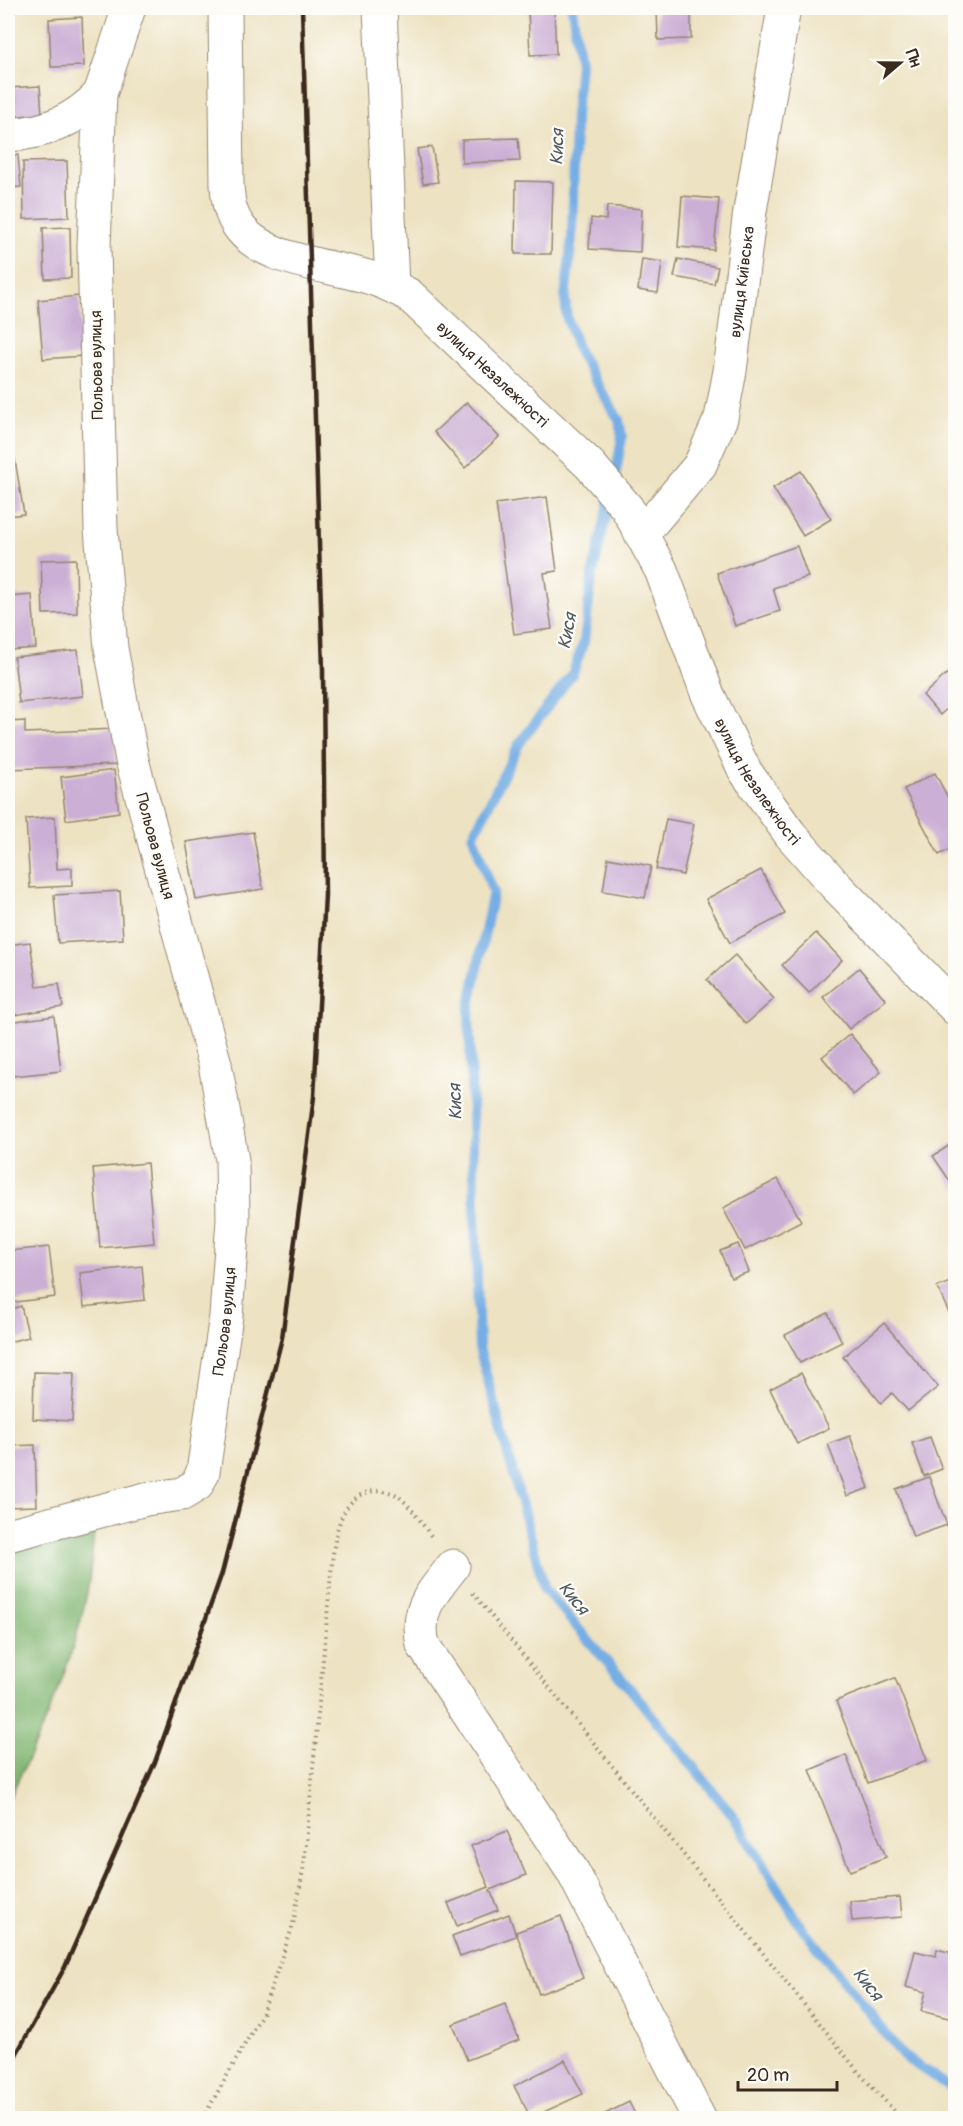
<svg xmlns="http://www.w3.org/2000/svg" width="963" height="2126" font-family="Pangolin,sans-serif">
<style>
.forest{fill:#81b672;stroke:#5e7048;stroke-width:1.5}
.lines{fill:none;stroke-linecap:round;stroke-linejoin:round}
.stream{stroke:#75ade4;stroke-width:10}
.building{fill:#cbafd5}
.minor-casing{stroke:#948670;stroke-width:35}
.path{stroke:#948670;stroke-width:4;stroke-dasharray:1.5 4.5;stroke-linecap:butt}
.minor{stroke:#fff;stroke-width:33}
.rail{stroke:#3b2a1e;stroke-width:4.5}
.labels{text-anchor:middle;stroke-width:4.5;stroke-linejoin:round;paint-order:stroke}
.street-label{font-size:16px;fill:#3b2a1e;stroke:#fdfcf7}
.water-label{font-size:18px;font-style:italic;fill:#4f5863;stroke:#fdfcf7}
</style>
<rect width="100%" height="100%" fill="#fdfcf7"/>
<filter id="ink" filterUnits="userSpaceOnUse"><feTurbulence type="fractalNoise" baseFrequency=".0167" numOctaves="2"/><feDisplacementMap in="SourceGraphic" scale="12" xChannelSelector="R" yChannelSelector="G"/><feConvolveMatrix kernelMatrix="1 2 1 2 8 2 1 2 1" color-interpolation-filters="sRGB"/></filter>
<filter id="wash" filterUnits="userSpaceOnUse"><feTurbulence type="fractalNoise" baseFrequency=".008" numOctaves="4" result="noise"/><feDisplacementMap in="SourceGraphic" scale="24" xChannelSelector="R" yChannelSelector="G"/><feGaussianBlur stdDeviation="1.35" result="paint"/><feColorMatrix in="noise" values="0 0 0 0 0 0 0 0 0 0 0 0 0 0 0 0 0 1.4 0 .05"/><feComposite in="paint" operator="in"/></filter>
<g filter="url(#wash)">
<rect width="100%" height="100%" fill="#ede2c2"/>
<path class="forest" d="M8,1526l86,6c-2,20 -3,40 -7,60 -13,70 -48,145 -79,209z"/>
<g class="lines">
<g class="stream">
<polyline points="572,8 580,64 575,116 572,238 565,298 567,318 579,353 619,420 622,437 614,483"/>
<polyline points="610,499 592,577 584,641 573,673 519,744 473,836 493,892 469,1010 479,1348 545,1590 633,1692 733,1816 800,1925 903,2056 956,2091"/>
</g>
</g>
<g id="blocks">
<g class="building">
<polygon points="554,8 556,54 530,55 528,9"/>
<polygon points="657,8 691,8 691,39 658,40"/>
<polygon points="82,17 84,66 51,67 49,19"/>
<polygon points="40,86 42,114 8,117 8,88"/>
<polygon points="518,138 520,161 462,163 462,140"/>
<polygon points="432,147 438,182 423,184 417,149"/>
<polygon points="18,155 21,187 8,188 8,156"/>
<polygon points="67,161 69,217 24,219 23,162"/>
<polygon points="516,181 553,182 551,254 515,254"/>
<polygon points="682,196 719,199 714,250 678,247"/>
<polygon points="607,206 642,209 640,252 589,249 591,218 606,220"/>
<polygon points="70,227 71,278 45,279 43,228"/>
<polygon points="642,259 662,262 658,293 638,290"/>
<polygon points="678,259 718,267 714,284 674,277"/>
<polygon points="79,296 83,356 43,359 38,300"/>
<polygon points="467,402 499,437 465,468 434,432"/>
<polygon points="14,454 24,514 8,516 8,455"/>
<polygon points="801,471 831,519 803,536 773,488"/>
<polygon points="547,497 557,571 544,573 552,629 514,634 496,504"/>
<polygon points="797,546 808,577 773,588 780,611 735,626 717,573"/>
<polygon points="76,559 77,613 43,614 41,560"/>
<polygon points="32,595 36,648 10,650 8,597"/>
<polygon points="78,650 83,696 19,703 14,657"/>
<polygon points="950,671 956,677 956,701 940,715 923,695"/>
<polygon points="25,721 25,733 115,729 116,765 8,769 8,722"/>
<polygon points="114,770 119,812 66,820 61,777"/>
<polygon points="935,773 956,813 956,846 939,855 904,789"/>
<polygon points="55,817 57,869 72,868 72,886 30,888 26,819"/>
<polygon points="666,819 694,824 683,875 656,869"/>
<polygon points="253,832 263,889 196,900 186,842"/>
<polygon points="608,858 651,866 645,898 603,891"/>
<polygon points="761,870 785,914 730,943 706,899"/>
<polygon points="120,891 123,939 58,943 54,895"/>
<polygon points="816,933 842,960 809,993 782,965"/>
<polygon points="30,942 37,987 59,984 63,1007 8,1016 8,945"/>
<polygon points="735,955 774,999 746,1024 707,980"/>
<polygon points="859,968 886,1000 849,1029 823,997"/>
<polygon points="54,1016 61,1071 13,1076 8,1022"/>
<polygon points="850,1034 881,1072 853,1095 822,1057"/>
<polygon points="956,1141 956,1190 933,1156"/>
<polygon points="147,1163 154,1243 100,1248 93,1168"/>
<polygon points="778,1179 801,1221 745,1250 723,1208"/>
<polygon points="738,1244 749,1272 731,1278 720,1251"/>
<polygon points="49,1247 55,1297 8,1303 8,1251"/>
<polygon points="142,1266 145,1300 84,1307 80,1273"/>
<polygon points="956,1280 956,1328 937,1287"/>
<polygon points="21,1306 29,1337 8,1342 8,1310"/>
<polygon points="828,1313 842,1342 800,1363 785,1335"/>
<polygon points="884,1323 938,1387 908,1411 892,1393 881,1403 843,1357"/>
<polygon points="34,1372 74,1373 72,1421 33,1419"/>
<polygon points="801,1373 829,1428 797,1444 770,1389"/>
<polygon points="850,1436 869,1488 847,1496 828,1444"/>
<polygon points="930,1437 942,1469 924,1476 912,1443"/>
<polygon points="35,1445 37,1506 8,1507 8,1446"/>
<polygon points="929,1477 947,1525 913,1537 896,1489"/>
<polygon points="895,1678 927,1760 868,1783 836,1701"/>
<polygon points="846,1755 886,1857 850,1871 810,1770"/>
<polygon points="507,1831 526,1875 490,1890 498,1910 457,1926 448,1903 489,1887 471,1846"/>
<polygon points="900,1897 902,1917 852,1921 850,1901"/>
<polygon points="509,1914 516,1936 460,1956 452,1936"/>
<polygon points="561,1916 583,1978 539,1994 516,1932"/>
<polygon points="937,1949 956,1954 956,2020 921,2011 926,1992 906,1987 915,1951 936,1956"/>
<polygon points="505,2004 519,2040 467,2060 453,2024"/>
<polygon points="565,2060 583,2094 531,2118 514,2086"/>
<polygon points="629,2102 637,2118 597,2118"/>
</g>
</g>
</g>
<g filter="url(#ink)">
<use href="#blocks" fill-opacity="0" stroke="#948670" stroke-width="1.5"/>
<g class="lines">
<g class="minor-casing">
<g id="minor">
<path id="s1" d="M225,8l2,177c1,16 3,30 13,43 26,34 92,37 131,50 13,4 25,10 38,17l181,170 37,43 34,62 47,125 37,76 45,63 44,50 122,125"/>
<polyline points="380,8 392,286"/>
<path d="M8,135c37,-2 67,-14 92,-41"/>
<path id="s2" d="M643,533l57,-68 21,-47 9,-47 20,-160 34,-203"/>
<path id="s3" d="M8,1535l138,-36 36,-5 15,-9 6,-13 23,-156 7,-96 -1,-60 -17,-96 -83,-304 -21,-112 -10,-119 -7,-283 6,-152 29,-86"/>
<path d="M453,1566c-21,28 -38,42 -30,79l150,227 126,246"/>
</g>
</g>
<g class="path">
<polyline points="473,1593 861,2075 901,2118"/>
<path d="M203,2118l59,-104 31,-89 11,-60 28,-302c3,-28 8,-70 44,-72 7,-1 16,1 22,5 14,11 25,29 35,43"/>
</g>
<use href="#minor" class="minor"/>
<polyline class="rail" points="8,2069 65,1967 155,1762 222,1573 282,1338 314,1097 325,895 323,670 302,8"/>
</g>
</g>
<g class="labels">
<g class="street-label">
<text dy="6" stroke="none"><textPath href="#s2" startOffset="278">вулиця Київська</textPath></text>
<text transform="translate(96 365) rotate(-91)" y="6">Польова вулиця</text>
<text dy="6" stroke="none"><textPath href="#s1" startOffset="522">вулиця Незалежності</textPath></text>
<text dy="6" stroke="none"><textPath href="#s1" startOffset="1016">вулиця Незалежності</textPath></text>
<text transform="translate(156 846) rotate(75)" y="6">Польова вулиця</text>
<text dy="6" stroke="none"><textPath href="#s3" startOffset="363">Польова вулиця</textPath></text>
</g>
<g class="water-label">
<text transform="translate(557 147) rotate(-88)" y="6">Кися</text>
<text transform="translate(567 631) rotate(-79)" y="6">Кися</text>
<text transform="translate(455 1102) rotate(-92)" y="6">Кися</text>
<text transform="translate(574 1598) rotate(51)" y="6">Кися</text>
<text transform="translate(868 1984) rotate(52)" y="6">Кися</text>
</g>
</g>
<rect width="963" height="2126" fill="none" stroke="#fdfcf7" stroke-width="30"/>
<g transform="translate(900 63) rotate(70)" stroke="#fdfcf7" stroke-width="4.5" paint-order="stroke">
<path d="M0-4.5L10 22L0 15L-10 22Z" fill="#3b2a1e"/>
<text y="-9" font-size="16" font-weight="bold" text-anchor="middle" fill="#3b2a1e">Пн</text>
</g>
<path d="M738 2081v9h99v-9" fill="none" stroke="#3b2a1e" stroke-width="3"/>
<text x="747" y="2081" font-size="18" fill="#3b2a1e" stroke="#fdfcf7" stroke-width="4.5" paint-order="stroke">20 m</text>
</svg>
